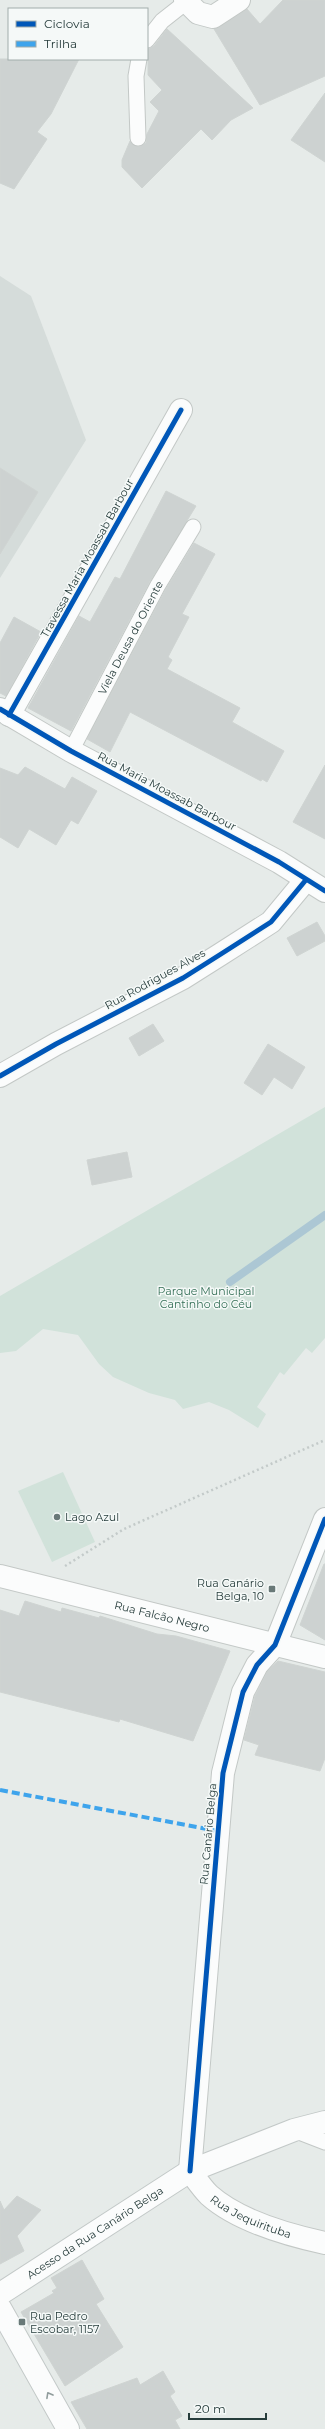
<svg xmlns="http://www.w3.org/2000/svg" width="325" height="2429" font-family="Montserrat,sans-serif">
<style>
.built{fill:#d5dcda}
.green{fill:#d1e2da}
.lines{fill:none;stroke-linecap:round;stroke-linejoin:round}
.stream{stroke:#acc7d4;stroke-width:8}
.building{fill:#cdd2d1;stroke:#cfd4d2}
.lane-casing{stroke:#c3c8c6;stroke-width:17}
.street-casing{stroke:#c3c8c6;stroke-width:24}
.secondary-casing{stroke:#c3c9c8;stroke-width:24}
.path{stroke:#c3cac9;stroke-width:2.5;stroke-dasharray:2 3;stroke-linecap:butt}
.lane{stroke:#fbfcfc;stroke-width:15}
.street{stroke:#fbfcfc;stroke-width:22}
.secondary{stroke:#fbfcfc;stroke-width:22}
.quiet{stroke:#3ea4ec;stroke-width:4;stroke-dasharray:8 4;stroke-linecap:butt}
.cycleway-casing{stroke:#f5f9f8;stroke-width:8}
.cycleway{stroke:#0057b8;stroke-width:5}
.oneway{stroke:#909c9c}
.poi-dot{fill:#697978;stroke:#f5f9f8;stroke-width:1.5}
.labels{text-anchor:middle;stroke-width:3;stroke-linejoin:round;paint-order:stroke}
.street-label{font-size:11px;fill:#263c3b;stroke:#f5f9f8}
.park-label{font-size:11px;fill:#346f56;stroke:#f5f9f8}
.poi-label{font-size:11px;fill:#263c3b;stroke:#f5f9f8;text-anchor:start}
</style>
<rect width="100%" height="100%" fill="#e6ebe9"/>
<polygon class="built" points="0,276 31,296 86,440 0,578"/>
<g class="green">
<polygon points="325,1107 325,1338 312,1353 306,1348 284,1375 280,1372 257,1407 266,1414 258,1428 229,1410 209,1402 183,1409 175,1400 149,1393 113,1377 99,1364 78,1335 43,1329 16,1351 0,1353 0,1296"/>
<polygon points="63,1472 95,1542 52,1562 18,1491"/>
</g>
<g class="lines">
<polyline class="stream" points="230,1282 325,1215"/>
</g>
<g class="building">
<polygon points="283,0 325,0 325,76 260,105 214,29 247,9 260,24"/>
<polygon points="167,29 253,108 231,120 212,140 201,129 142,188 122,167 122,160 130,141 138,147 146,143 147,134 159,111 150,102 162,90 148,75 148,49 154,46"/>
<polygon points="0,59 79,59 51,114 37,132 47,139 14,189 0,183"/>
<polygon points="325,93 325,162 291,140"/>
<polygon points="0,468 38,492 0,554"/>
<polygon points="166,491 196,506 150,581 71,731 28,708 79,616 90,622 115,577 120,579"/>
<polygon points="194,543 215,554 182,614 189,617 168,657 172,660 167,669 240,708 232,722 284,751 267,782 262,779 261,781 130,712 110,752 87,739 166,589"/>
<polygon points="14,617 41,632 6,696 0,693 0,643"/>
<polygon points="325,765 325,839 293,822"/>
<polygon points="25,767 65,789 72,777 97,791 78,824 71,820 56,845 29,829 18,848 0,837 0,768 18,775"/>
<polygon points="317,922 325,936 325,941 297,956 287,938"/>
<polygon points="153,1024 164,1041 139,1056 129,1038"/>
<polygon points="268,1044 305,1067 292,1089 274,1077 262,1095 244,1083"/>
<polygon points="127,1152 132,1177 92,1185 87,1160"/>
<polygon points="324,1564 325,1564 325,1640 300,1625"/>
<polygon points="25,1601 61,1612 62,1608 99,1618 100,1616 157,1634 176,1636 230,1651 193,1741 120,1719 119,1722 0,1692 0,1610 19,1616"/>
<polygon points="278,1661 325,1672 325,1758 320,1771 255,1755 259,1745 244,1740 255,1696 267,1672"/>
<polygon points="17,2196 41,2210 17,2236 24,2251 0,2264 0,2201 4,2210"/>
<polygon points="82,2260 104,2299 96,2304 123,2347 65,2386 21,2312 54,2293 52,2291 57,2288 51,2278"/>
<polygon points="163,2371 175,2392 170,2396 182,2416 175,2420 180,2429 87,2429 71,2402 137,2378 140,2385"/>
</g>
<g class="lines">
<g class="lane-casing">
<g id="lane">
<polyline points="147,40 162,21 186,2"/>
<polyline points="138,138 136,76 139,59"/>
<path id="s1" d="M71,751l87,-166 35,-58"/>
<polyline points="294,2130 325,2142"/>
</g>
</g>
<g class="street-casing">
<g id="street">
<polyline points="185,0 198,13 213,17 239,0"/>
<polyline points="0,709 71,751 279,862 325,891"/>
<polyline points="9,715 181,410"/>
<polyline points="0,1076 56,1044 183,978 221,954 271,922 305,881"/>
<path id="s2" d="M325,1519l-50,126 -18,20 -14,27 -20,81 -33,398c6,8 12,17 19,24 28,25 79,40 116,48"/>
<path id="s3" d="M0,1576l325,81"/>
</g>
</g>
<g class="secondary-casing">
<g id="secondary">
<path id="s4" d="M0,2294l190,-123 104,-41 31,-8"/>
<polyline points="0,2308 68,2429"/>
</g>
</g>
<polyline class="path" points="65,1566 124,1529 325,1440"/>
<use href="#lane" class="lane"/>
<use href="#street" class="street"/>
<use href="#secondary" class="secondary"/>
<polyline class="quiet" points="0,1790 218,1831"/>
<g class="cycleway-casing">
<g id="cycleway">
<polyline points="0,709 71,751 279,862 325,891"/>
<polyline points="9,715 181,410"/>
<polyline points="0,1076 56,1044 183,978 221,954 271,922 305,881"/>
<polyline points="190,2171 223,1773 243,1692 257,1665 275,1645 325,1519"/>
</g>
</g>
<use href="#cycleway" class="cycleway"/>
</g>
<defs><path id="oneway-chevron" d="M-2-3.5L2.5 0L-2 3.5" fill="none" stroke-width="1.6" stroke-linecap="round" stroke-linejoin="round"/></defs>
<use class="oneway" href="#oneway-chevron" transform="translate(49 2395) rotate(-119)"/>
<g class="poi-dot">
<circle cx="57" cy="1517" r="4"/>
<rect x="268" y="1585" width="8" height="8" rx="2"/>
<rect x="18" y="2318" width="8" height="8" rx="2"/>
</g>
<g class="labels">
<g class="street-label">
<text transform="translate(87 558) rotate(-61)" y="4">Travessa Maria Moassab Barbour</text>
<text dy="4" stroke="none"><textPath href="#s1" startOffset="128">Viela Deusa do Oriente</textPath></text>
<text transform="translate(167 791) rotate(28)" y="4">Rua Maria Moassab Barbour</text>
<text transform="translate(155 979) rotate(-29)" y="4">Rua Rodrigues Alves</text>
<text dy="4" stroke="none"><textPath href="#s3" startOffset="167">Rua Falcão Negro</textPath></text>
<text transform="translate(208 1834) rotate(-85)" y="4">Rua Canário Belga</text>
<text dy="4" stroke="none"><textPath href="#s2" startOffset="754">Rua Jequirituba</textPath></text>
<text dy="4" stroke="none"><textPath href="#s4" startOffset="113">Acesso da Rua Canário Belga</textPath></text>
</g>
<g class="park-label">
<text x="206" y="1295">Parque Municipal<tspan x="206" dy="13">Cantinho do Céu</tspan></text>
</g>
<g class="poi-label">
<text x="65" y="1521">Lago Azul</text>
<text x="264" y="1587" text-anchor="end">Rua Canário<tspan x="264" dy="13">Belga, 10</tspan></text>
<text x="30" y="2320">Rua Pedro<tspan x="30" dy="13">Escobar, 1157</tspan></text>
</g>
</g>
<rect x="8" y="8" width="140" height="52" fill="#f5f9f8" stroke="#a2adac"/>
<rect x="16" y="21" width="20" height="6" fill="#0057b8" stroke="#a2adac"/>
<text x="44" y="28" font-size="12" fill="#263c3b">Ciclovia</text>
<rect x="16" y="41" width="20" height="6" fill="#3ea4ec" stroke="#a2adac"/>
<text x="44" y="48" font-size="12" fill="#263c3b">Trilha</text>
<path d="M189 2413v6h77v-6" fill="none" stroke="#263c3b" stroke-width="2"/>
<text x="195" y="2413" font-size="12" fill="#263c3b" stroke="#f5f9f8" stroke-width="3" paint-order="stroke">20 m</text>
</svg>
